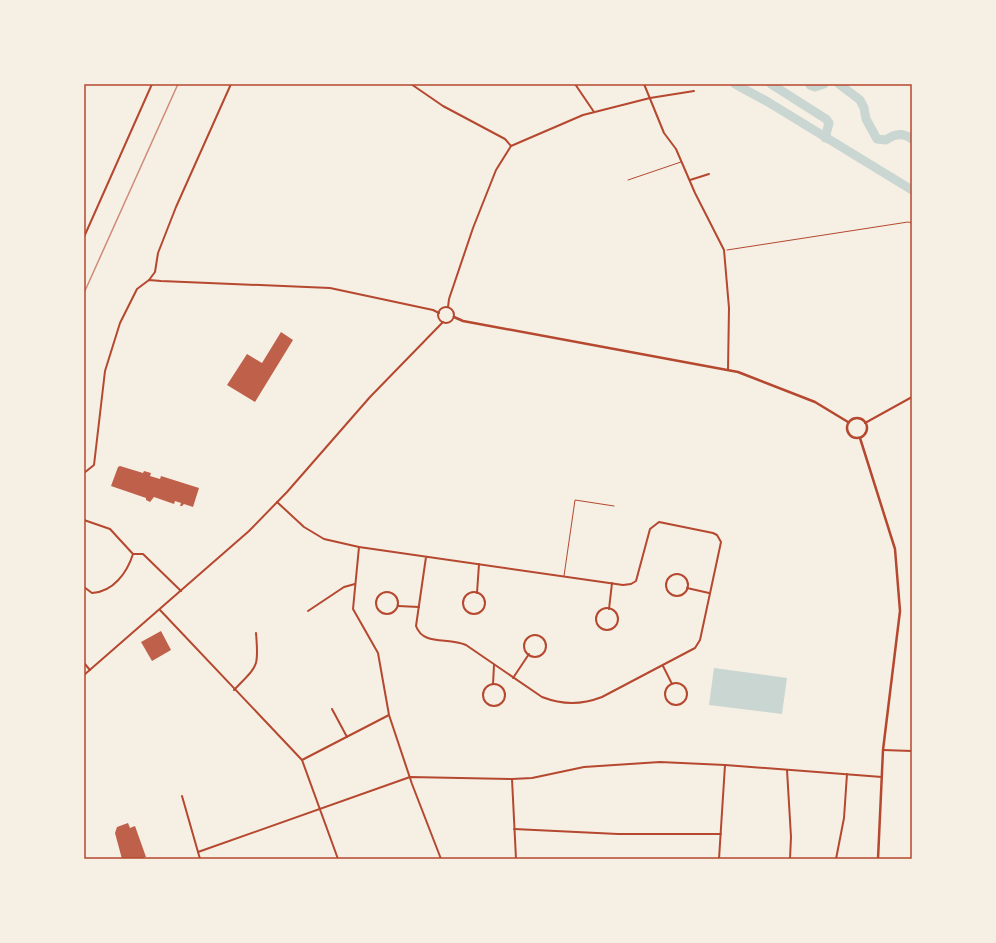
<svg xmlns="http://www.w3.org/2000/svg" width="996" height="943" font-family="Montserrat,sans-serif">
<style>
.water{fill:#c9d6d2}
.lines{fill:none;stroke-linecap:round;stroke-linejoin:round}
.river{stroke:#c9d6d2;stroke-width:9}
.building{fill:#bf614a}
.path{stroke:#b5482f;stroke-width:1}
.service{stroke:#b5482f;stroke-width:1}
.minor{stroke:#b5482f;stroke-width:2}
.tertiary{stroke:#b5482f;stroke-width:2.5}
.rail{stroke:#cf8b77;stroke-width:1.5}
.neatline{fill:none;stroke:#b5482f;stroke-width:1.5}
</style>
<rect width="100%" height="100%" fill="#f6efe4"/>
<polygon class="water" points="714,668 787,678 782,714 709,705"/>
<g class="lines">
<g class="river">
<polyline points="735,84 768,102 912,190"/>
<polyline points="771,84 826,119 829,123 825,138"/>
<polyline points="810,84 810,85 815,87 824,84"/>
<path d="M839,84l21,16 4,8 2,11 11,20 9,1c8,-6 17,-8 26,-1"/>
</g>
</g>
<g class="building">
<polygon points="281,332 293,340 255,402 227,385 247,354 262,363"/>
<polygon points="120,466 143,473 144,471 151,473 150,476 160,479 161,476 199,488 193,507 184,504 182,506 180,506 181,503 175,501 174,504 154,497 150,502 146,500 146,498 111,486 118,467"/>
<polygon points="161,631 171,650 152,661 141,642"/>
<polygon points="128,823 130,828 135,826 146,857 139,859 122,859 115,833 117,827"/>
</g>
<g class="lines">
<polyline class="path" points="727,250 908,222 912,223"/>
<g class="service">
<polyline points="628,180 681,162"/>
<polyline points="564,576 575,500 614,506"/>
</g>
<g class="minor">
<polyline points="411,84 443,106 505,139 511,146"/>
<polyline points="575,84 594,112"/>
<polyline points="644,84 664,133 676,149 695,193 724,250 729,308 728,370"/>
<polyline points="690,180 709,174"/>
<polyline points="84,237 152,84"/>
<polyline points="149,280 155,272 158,253 176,207 231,84"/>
<polyline points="448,307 449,299 473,228 496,170 511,146 583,115 650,98 694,91"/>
<circle cx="446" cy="315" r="8"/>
<polyline points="865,423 912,397"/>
<polyline points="84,473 94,465 105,371 120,323 137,289 149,280 161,281 330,288 433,310 439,313"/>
<path d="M277,502l27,25 20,12 35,8 264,38 8,-1 5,-3 14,-52 9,-7 54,11 4,2 4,7 -21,98 -5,8 -93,49c-21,8 -39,8 -60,0l-76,-52c-18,-8 -43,1 -50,-19l10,-69"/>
<path d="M84,520l26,9 23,25c-6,19 -20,38 -41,39l-8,-6"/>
<polyline points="359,547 353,609 378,653 389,715 412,784 441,859"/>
<polyline points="133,554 143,554 181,591"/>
<circle cx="677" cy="585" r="11"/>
<polyline points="687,588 709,593"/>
<circle cx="474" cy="603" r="11"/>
<circle cx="387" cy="603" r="11"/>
<polyline points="477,593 479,564"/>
<polyline points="398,606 419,607"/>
<circle cx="607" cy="619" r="11"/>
<polyline points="609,609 612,583"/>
<polyline points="160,610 302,760 338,859"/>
<polyline points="308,611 344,587 355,584"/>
<circle cx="535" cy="646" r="11"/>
<polyline points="84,663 90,670"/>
<polyline points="663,666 672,684"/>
<polyline points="84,675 249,531 287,492 370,397 443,322"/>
<polyline points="513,678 529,654"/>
<circle cx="676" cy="694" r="11"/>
<polyline points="493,684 494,665"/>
<circle cx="494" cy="695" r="11"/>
<path d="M234,690c24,-25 25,-22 22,-57"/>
<polyline points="332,709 347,737"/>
<polyline points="883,750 912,751"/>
<polyline points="302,760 389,715"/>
<polyline points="787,770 791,837 790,859"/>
<polyline points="512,779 516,859"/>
<polyline points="182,796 200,859"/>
<polyline points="514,829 618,834 721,834"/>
<polyline points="198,852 410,777 512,779 532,778 584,767 660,762 725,765 882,777"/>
<polyline points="719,859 725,765"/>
<polyline points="836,859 844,818 847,774"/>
</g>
<g class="tertiary">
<polyline points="454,317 463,321 738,372 815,402 848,422"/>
<circle cx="857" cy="428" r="10"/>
<polyline points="860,438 895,549 900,611 883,750 878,859"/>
</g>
<polyline class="rail" points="84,293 178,84"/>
</g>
<rect width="996" height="943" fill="none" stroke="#f6efe4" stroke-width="170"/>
<rect x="85" y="85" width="826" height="773" class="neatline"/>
</svg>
